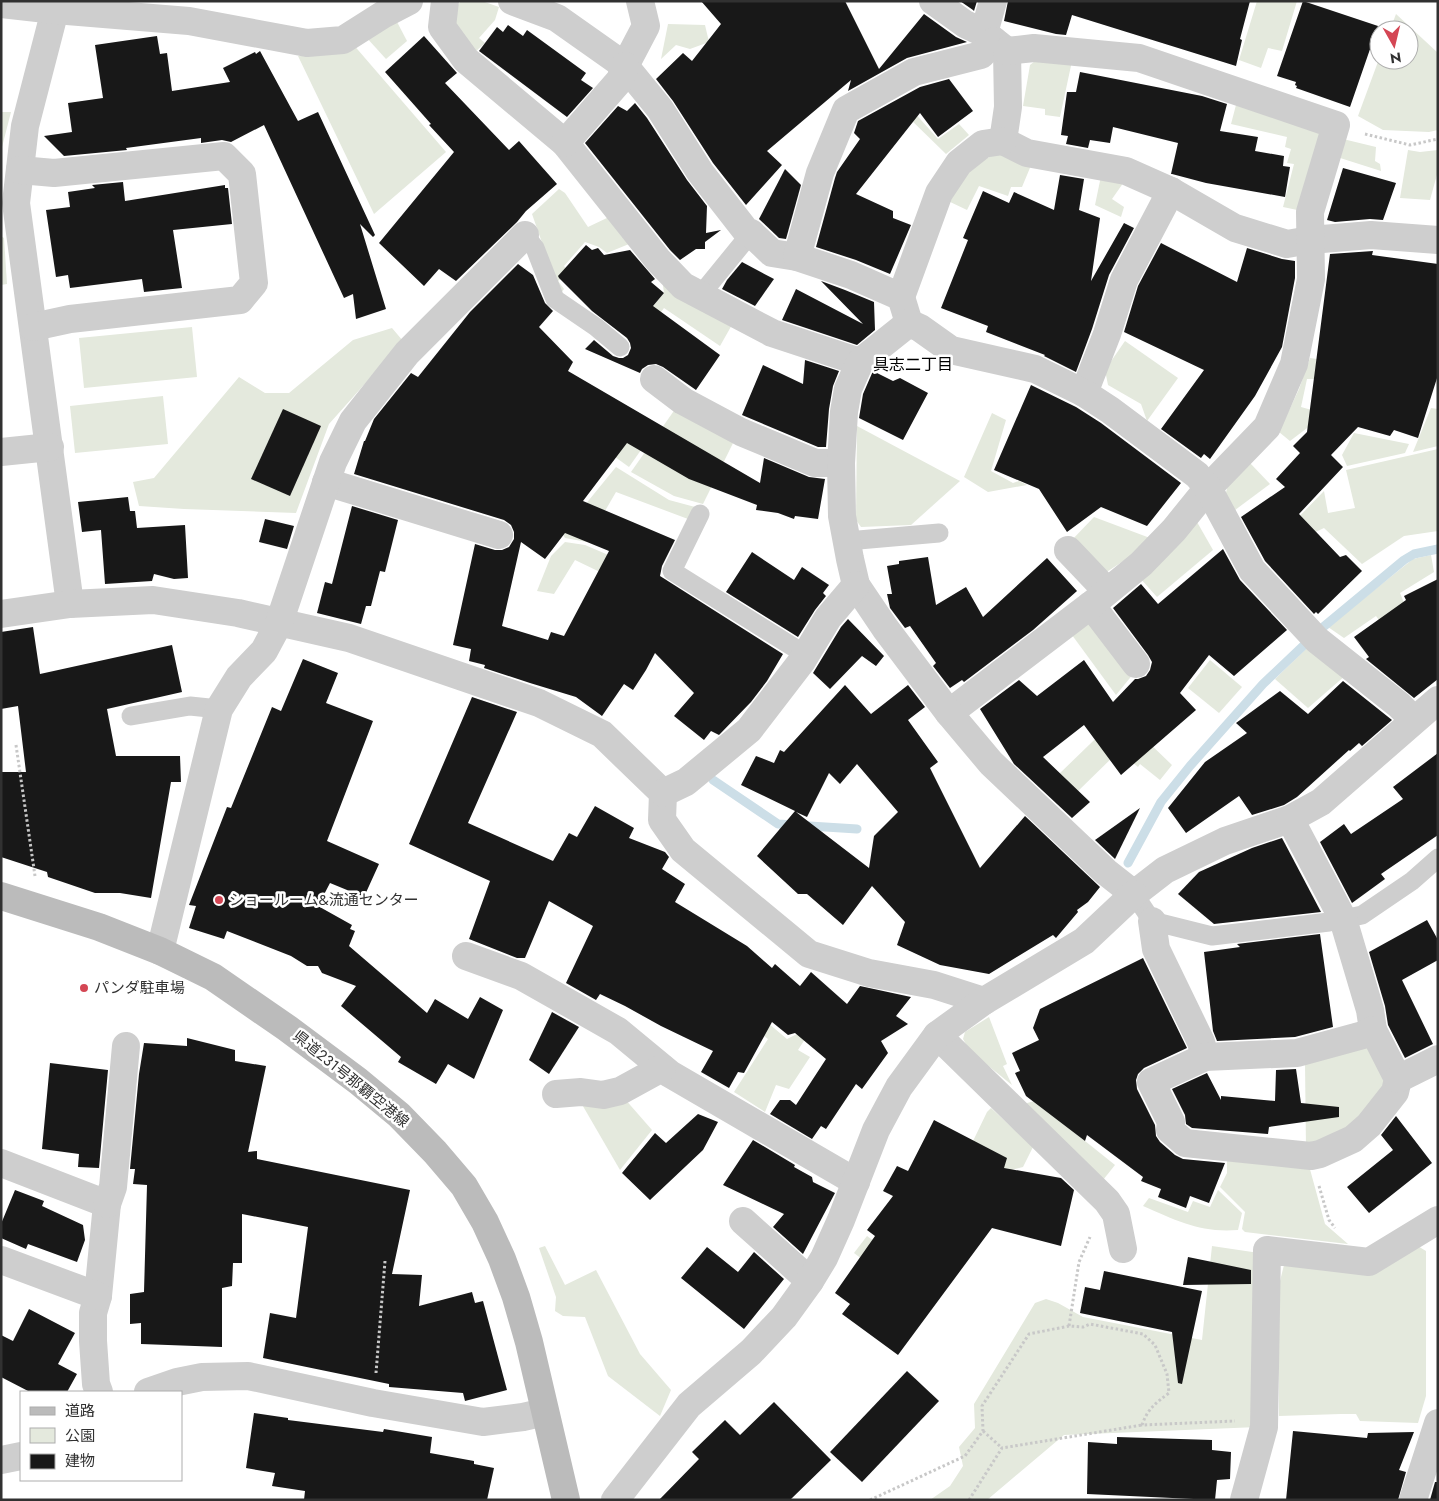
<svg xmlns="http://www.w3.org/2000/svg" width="1439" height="1501" font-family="Jost,'Noto Sans JP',sans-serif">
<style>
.green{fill:#e4e9dd}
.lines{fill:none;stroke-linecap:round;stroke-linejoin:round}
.stream{stroke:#ccdee7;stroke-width:9}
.building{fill:#181818;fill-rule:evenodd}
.path{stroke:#c8c8c8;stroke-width:3;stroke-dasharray:2.5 2.5;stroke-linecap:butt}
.service{stroke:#cecece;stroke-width:19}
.minor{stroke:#cecece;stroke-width:28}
.tertiary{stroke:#cecece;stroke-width:28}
.secondary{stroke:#bbb;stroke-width:28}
.poi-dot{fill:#d44654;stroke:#fff;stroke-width:2}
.labels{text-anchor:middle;stroke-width:5;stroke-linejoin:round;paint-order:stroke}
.poi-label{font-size:15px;fill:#313131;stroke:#fff;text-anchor:start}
.street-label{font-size:15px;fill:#313131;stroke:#fff}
.neighbourhood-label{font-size:16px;fill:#000;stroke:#fff}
</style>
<rect width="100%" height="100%" fill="#fff"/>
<g class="green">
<polygon points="461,1 482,1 499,7 495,20 479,38 485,43 475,52 454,31 451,13"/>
<polygon points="1257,1 1297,1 1282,51 1268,48 1261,68 1239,60"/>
<polygon points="1396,14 1438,53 1438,130 1429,132 1383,130 1358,116 1379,59 1409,60 1409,30 1390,30"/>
<polygon points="396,20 407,41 386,59 366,37"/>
<polygon points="668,24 705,25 709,42 690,49 676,45 661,59"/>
<polygon points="352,43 446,152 374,214 298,56 330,52"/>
<polygon points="1035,61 1072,61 1060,117 1045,115 1045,109 1023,106 1030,65"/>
<polygon points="1236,105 1322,130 1302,211 1283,207 1294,164 1287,163 1291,149 1285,147 1287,137 1231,124"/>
<polygon points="913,111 938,139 959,124 969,135 946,154 906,115"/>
<polygon points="1,112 11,112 1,151"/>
<polygon points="1343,139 1376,147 1375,161 1380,164 1381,171 1337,157"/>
<polygon points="1408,150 1420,152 1438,150 1438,171 1430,200 1400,198"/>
<polygon points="999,152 1032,163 1022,187 1011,187 1008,196 979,186 967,210 946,200 966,169"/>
<polygon points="1101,176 1126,179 1112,199 1124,207 1121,217 1095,205"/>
<polygon points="559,189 565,193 588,227 609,217 629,244 607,253 599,247 585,242 564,266 569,272 558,281 564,289 560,294 532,214"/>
<polygon points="1,236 4,238 7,284 1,285"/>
<polygon points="662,278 733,323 720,346 664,308 637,345 626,338 664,293"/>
<polygon points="192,327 197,377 84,388 79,338"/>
<polygon points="392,328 403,341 329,424 296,513 184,509 139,506 133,482 154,478 239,377 265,393 289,393 353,340"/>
<polygon points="1125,341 1178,378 1147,421 1141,404 1108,385 1105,370"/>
<polygon points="1310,358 1317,359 1314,379 1307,379 1301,407 1351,421 1315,422 1290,441 1279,432 1299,389"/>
<polygon points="163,396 168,444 75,453 70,406"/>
<polygon points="678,405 735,439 703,504 674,496 631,472"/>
<polygon points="1431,408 1438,409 1438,446 1413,452"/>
<polygon points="992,413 1006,420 991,471 1013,483 1019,481 1027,485 988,492 964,477"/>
<polygon points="857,426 960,481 911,525 861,527 856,520"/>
<polygon points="608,427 641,450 629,467 597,444"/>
<polygon points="1354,433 1409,444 1405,453 1347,466 1342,455"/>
<polygon points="1438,449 1438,531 1404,536 1362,564 1324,528 1303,538 1292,524 1324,491 1328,513 1355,508 1346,470"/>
<polygon points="1250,463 1270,484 1231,513 1225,497 1228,484"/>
<polygon points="616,467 669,500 695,507 688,519 616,492 587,542 565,538 562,533"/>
<polygon points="1094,517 1150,538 1128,558 1102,575 1070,542"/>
<polygon points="1197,522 1213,550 1157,597 1140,578"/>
<polygon points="565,542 585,545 667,580 656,599 575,560 554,594 537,591 551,556"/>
<polygon points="1431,555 1434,572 1400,593 1417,635 1399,648 1376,616 1344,638 1328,627 1413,559"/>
<polygon points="1090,622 1134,673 1116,695 1072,635"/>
<polygon points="1308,647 1346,675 1308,708 1275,679"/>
<polygon points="1210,660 1242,687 1219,713 1188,688"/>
<polygon points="1120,715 1172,765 1160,780 1140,764 1138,767 1119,751 1076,793 1058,775"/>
<polygon points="726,1008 762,1018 787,1039 801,1032 807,1036 798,1050 810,1057 789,1089 776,1085 765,1112 734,1092 768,1039"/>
<polygon points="989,1017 1007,1064 1003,1066 1012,1085 970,1051 963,1039 965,1032"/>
<polygon points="1368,1042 1387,1082 1355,1128 1306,1149 1305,1063"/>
<polygon points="624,1098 652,1130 620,1170 580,1101"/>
<polygon points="1035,1101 1115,1165 1103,1180 1023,1104"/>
<polygon points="991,1108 1033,1147 1023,1167 1011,1170 935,1220 987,1112"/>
<polygon points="1227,1156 1308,1162 1325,1224 1348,1244 1245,1232 1242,1229 1245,1212 1220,1187 1227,1173"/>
<path d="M1218,1190l24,23 -4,17c-38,3 -60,-9 -95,-24l6,-8 39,14 5,-11 17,6z"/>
<polygon points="867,1236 889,1252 875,1269 854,1253"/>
<polygon points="1416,1245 1426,1251 1426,1396 1418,1423 1360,1421 1356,1414 1341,1414 1279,1416 1279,1285 1284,1265"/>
<polygon points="545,1246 565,1285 596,1270 640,1354 671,1390 660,1416 608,1376 585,1317 563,1316 555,1311 556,1297 539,1248"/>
<polygon points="1212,1246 1259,1253 1258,1427 1064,1435 987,1500 930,1500 950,1486 963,1466 959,1447 975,1428 974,1404 1035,1303 1046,1299 1058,1303 1083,1317 1202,1340"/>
</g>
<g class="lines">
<g class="stream">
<polyline points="713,780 778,824 857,829"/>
<polyline points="1128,863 1161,802 1190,766 1263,684 1322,628 1404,560 1414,554 1438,549"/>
</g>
</g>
<g class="building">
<polygon points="701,1 845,1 879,69 924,14 956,37 967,42 907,58 848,91 851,80 767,151 782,165 746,205 713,163 673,101 656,79 683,53 692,61 721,24"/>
<polygon points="960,1 977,1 974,11 973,10"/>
<polygon points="1008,1 1250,1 1240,39 1242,40 1236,66 1072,15 1066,35 1056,34 1004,21"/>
<polygon points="1303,1 1378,26 1350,107 1296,88 1297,86 1295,85 1296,82 1277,76"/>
<polygon points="508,25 523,36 527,30 586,73 581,80 593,88 567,117 479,51 497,27 503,32"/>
<polygon points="157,36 160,54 167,53 172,91 230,82 223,68 255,52 256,54 260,51 298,121 318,112 375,235 373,237 360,224 386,309 356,319 353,294 344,298 264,125 231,142 222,140 201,143 201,138 126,148 127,150 64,156 44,136 72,132 68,103 103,98 95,45"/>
<polygon points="424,36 457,73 445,83 509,150 519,141 557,184 526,211 517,222 456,281 439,269 424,286 379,243 454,152 429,125 431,124 385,72"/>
<polygon points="1080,72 1202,96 1227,104 1220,131 1258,137 1255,151 1284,156 1283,166 1290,167 1285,197 1206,183 1172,174 1171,174 1178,143 1113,127 1110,143 1090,140 1088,148 1066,144 1068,136 1061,135 1067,92 1076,92"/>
<polygon points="949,79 973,111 938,137 920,113 856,194 893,211 893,218 911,225 890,274 856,260 816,247 835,178 837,172 860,139 854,133 858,121 920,87"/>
<polygon points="635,103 647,118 687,180 707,206 706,233 721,230 705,242 705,249 696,249 680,260 670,250 585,143 618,106 627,111"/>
<polygon points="1343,168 1396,183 1383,220 1370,219 1335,222 1327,220"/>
<polygon points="785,169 801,185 786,239 779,238 759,219"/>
<polygon points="1060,175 1084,179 1079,210 1100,218 1091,281 1124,223 1134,228 1109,275 1092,329 1076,372 1044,356 1045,355 986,332 988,326 941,308 968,240 963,238 983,191 1009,203 1014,192 1054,210"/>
<polygon points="123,182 125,201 225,185 225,188 228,188 232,224 173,230 182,288 144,292 142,279 70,288 68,275 56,277 46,210 70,207 68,192 95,188 92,185"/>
<polygon points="1161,243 1237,282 1247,248 1282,259 1295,261 1295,278 1282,347 1255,396 1210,459 1204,454 1201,458 1161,429 1204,370 1124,332 1138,286"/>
<polygon points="586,245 592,250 598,248 604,255 630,250 655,279 651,282 664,293 653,306 720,355 696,390 663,367 656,364 648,365 642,369 640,373 585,349 594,340 613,356 619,358 623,358 628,355 631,348 630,343 627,338 592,311 559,278 558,276"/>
<polygon points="1373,251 1372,255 1438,264 1438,375 1418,438 1394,430 1390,436 1358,427 1331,455 1343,467 1299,514 1340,557 1346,555 1362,571 1318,614 1316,612 1314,614 1265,561 1241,517 1285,487 1276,479 1300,453 1293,446 1307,432 1330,254"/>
<polygon points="742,262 774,279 755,306 722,289 727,280"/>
<path d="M518,264l15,11 12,28 8,8 -14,16 34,35 -5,9 192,112 4,-25 45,19 16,2 -7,40 -23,-3 -1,3 -16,-6 -22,-3 1,-5 -68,-26 -62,-36 -44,58 92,39 -13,26 -2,10 123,78 -16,27 -16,21 -32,33 -8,-4 -7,9 -30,-24 20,-23 -39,-40 -9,17 -13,20 -9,-6 -22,32 -26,-19 -46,-14 -46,-15 1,-3 -16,-4 2,-12 -18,-4 22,-101 20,6h7l7,-3 5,-8v-7l-3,-7 -7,-5 -150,-46 10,-33h1l9,-22 37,-46 7,4 52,-65zM565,533l44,18 -45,85 -13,-4 -3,8 -46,-14 19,-84 24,17z"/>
<polygon points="821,281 845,290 874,302 875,330 857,345 782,320 796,289 863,324"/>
<polygon points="805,360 839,371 833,386 829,409 826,447 818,447 742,415 763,365 803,384"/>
<polygon points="873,371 893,381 900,378 928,393 903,440 859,418 863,394"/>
<polygon points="1031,385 1076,407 1101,423 1181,483 1147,526 1101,507 1067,532 1039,489 994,470"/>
<polygon points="283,409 321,426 290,496 251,479"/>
<polygon points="128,497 130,511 135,511 137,528 185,525 188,578 174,579 154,574 152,581 105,584 101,530 82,532 78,502"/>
<polygon points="352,506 398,520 385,572 380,571 371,606 366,606 361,624 317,613 325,582 332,584"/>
<polygon points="265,519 294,526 287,549 259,542"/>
<polygon points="1223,549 1240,580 1287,630 1234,676 1209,655 1180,693 1196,710 1121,775 1084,725 1043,757 1090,802 1072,818 1014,764 980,709 1019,680 1037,696 1084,660 1113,702 1135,679 1138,679 1146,676 1150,670 1152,662 1148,655 1113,608 1141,584 1158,604"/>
<polygon points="752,552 794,580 802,567 829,585 823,593 826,596 815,610 798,637 726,592"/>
<polygon points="928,557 936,605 966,587 983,617 1047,558 1077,591 1033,630 964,682 962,680 950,688 933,666 936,663 910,626 905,628 890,608 887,594 892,594 887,566 899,564 899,561"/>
<polygon points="1438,579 1438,679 1414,698 1366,659 1369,657 1354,637 1406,600 1404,596"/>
<polygon points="848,619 884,656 876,666 862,656 830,689 813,673 841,627"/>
<polygon points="33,627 40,674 172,645 182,692 107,709 116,756 180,756 181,782 171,782 151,898 120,893 95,893 48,877 47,872 1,857 1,772 26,772 18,706 1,709 1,632"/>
<polygon points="303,659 338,673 326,703 373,721 327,841 379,864 364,897 330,883 318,906 352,925 350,929 355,931 349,946 427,1013 435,999 468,1019 480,997 503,1010 474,1079 448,1064 436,1084 398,1062 401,1057 341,1006 356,986 322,973 318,966 307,966 291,956 227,931 224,939 189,928 196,906 189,905 227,807 231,808 272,707 281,711"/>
<polygon points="1343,681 1392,720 1362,746 1359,743 1350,751 1349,750 1297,797 1284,805 1252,815 1239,796 1186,833 1168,808 1205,762 1247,733 1236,723 1280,691 1308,714"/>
<path d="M845,685l26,29 37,-29 17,22 -17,13 30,42 -8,6 50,100 45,-52 75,71 -12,15 -11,8 1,2 -22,26 -3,-3 -64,39 -49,-9 -43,-20 8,-23 -33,-36 -29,39 -36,-31h-9l-41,-38 38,-45 -54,-26 15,-29 18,7 6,-13 4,2zM857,764l41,48 -24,24 -5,32 -73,-56 11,5 22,-44 11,11z"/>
<polygon points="472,697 517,712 468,823 553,861 569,833 577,837 595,806 634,828 629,838 665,852 669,857 662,869 685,884 675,902 747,946 772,968 775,964 800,986 811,972 847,1004 860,986 911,997 896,1016 908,1024 881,1041 888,1053 862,1089 856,1084 826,1129 821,1126 812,1139 770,1114 780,1100 790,1100 796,1105 826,1059 795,1033 788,1035 772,1022 744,1073 738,1072 729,1088 701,1072 713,1051 661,1026 625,1006 600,994 596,1000 566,983 593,926 549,901 525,958 517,958 469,939 490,881 409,844"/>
<polygon points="1438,753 1438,835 1381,874 1385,879 1352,903 1320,842 1344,824 1351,834 1403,799 1393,787"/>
<polygon points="1140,808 1115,859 1095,840"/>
<polygon points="1282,838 1321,912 1214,924 1178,894 1199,872 1252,848"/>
<polygon points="1427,920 1438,940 1438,960 1402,980 1433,1044 1405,1058 1388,1025 1385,1006 1369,952"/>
<polygon points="1320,934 1333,1027 1295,1037 1217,1041 1213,1031 1204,952 1240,947 1237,944"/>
<polygon points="1143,958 1187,1048 1144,1068 1138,1074 1136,1080 1137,1089 1155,1125 1156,1136 1160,1142 1175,1155 1183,1159 1225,1163 1209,1203 1190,1196 1186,1208 1158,1197 1161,1189 1141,1181 1143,1177 1087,1135 1085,1141 1026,1096 1015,1073 1020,1071 1012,1053 1039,1040 1033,1028 1040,1009"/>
<polygon points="552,1012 579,1027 549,1074 529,1060"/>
<polygon points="187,1038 235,1050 235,1061 266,1066 248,1152 257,1151 257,1159 410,1190 392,1274 422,1275 419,1306 472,1292 475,1303 483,1301 507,1390 465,1401 463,1393 389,1387 389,1384 263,1358 270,1313 296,1318 308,1227 242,1214 242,1263 233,1263 232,1286 222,1288 222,1347 141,1344 141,1323 130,1324 130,1294 144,1292 147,1185 133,1184 135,1169 130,1169 139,1074 144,1043 187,1046"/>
<polygon points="50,1063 108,1070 99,1168 78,1167 79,1154 42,1149"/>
<polygon points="1296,1069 1301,1103 1339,1107 1339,1117 1269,1127 1268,1134 1192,1128 1186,1124 1185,1115 1172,1089 1207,1073 1221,1100 1221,1096 1275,1101 1276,1070"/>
<polygon points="698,1114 718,1122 703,1150 650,1200 622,1173 655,1133 666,1143"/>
<polygon points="1396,1116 1432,1163 1369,1213 1347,1187 1393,1150 1381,1135"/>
<polygon points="934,1120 1007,1158 1004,1168 1061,1178 1074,1190 1061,1246 992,1228 898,1355 842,1314 850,1304 835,1293 875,1236 867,1230 893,1196 883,1191 897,1166 908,1171"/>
<polygon points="753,1140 795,1165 794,1167 812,1177 813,1182 835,1193 803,1254 773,1227 784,1214 723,1185"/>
<polygon points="15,1190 44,1201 42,1206 83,1225 85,1240 77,1262 28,1244 26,1249 1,1238 1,1224"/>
<polygon points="707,1247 738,1272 754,1252 784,1279 744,1329 681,1278"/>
<polygon points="1188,1257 1251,1270 1251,1284 1183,1285"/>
<polygon points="1104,1271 1202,1291 1182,1384 1178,1383 1172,1332 1080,1313 1085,1287 1100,1290"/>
<polygon points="29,1309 75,1333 58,1364 77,1374 67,1392 30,1392 1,1377 1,1335 13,1341"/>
<polygon points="907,1371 939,1401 862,1482 830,1452"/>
<polygon points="774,1402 831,1460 790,1500 659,1500 699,1459 692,1452 725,1420 740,1435"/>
<polygon points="254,1413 288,1418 288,1420 383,1432 384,1429 432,1437 430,1453 474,1461 474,1464 494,1468 487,1500 304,1500 305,1491 272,1486 275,1473 246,1468"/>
<polygon points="1293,1431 1367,1438 1368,1433 1414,1432 1399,1470 1406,1472 1398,1500 1286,1500"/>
<polygon points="1117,1437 1212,1440 1212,1450 1231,1452 1230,1479 1217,1480 1215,1500 1087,1494 1088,1442 1117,1444"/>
<polygon points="1435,1482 1438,1482 1438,1500 1430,1500"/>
</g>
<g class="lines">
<g class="path">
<polyline points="1365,134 1410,145 1438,139"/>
<polyline points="16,745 35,876"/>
<polyline points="1319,1186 1329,1220 1335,1228"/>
<polyline points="1069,1326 1079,1262 1090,1237"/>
<polyline points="376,1373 385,1261"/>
<polyline points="983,1431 1002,1448"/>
<path d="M870,1500l95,-44 18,-25 -1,-25 47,-72 40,-8 14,1 7,-3 53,10 12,11 12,29 2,19c-13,10 -21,15 -27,32l93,-4"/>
<polyline points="969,1500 1002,1448 1142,1425"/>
</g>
<g class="service">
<polyline points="525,235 535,248 555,299 596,327 620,347"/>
<polyline points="702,298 707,287 751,233"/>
<polyline points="700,514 672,571 806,655"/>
<polyline points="847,541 939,533"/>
<polyline points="131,716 190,706 219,709"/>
<polyline points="1134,894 1152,921 1212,936 1329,922 1362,915 1412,881 1438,858"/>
</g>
<g class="minor">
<polyline points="63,1 55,10 25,126 16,203 70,604"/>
<polyline points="445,1 442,27 466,60 565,143 658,260 683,286 772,333 860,362"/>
<polyline points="512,1 557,18 625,66 646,26 640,1"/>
<polyline points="933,1 965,24 984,33 1007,51 1008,107 1003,141 1027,153 1126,171 1171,191 1235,228 1287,244 1310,240 1371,235 1438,240"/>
<polyline points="1,4 55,10 189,21 307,43 343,40 384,14 409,1"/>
<polyline points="984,33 993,1"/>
<polyline points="625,66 660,109 700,172 746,231 751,233 772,253 797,257"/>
<polyline points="565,143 620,80 625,66"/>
<polyline points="20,170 54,173 224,156 242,174 254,283 240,300 70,319 33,327"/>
<polyline points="901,297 939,193 959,163 983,144 1003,141"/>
<polyline points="909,323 901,297 851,275 797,257 820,173 846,110 914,72 981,55 994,41"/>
<polyline points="654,379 683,401 741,432 815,463 841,463"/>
<polyline points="1084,393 1107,334 1124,280 1171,191"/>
<polyline points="1,452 50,447"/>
<polyline points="326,482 499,535"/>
<polyline points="1068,550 1107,591"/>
<polyline points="1091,605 1136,664"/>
<polyline points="1,614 70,604 153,600 238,613 349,638 539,703 602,734 663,793 662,820 683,850 809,954 869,973 934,985 984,1001"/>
<polyline points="949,713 1091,605 1141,564 1174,530 1208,488 1267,427 1294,364 1311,279 1310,212 1336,125 1139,58 1034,48 1007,51"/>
<polyline points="1414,720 1399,705 1317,640 1252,570 1208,488 1197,475 1110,410 1084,393 1035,369 951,350 920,328 909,323 860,362 848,389 844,412 841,463 842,516 850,559 856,585 885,628 949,713 991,763 1106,872 1134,894 1165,870 1225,841 1290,819 1321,802 1438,700"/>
<polyline points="663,793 686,782 749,730 802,661 828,618 856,585"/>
<polyline points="1290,819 1343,919 1370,1010 1373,1030"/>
<polyline points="1152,921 1156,949 1201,1042 1205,1057"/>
<polyline points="160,951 219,709 239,677 264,651 279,623 333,462 353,421 407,353 525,235"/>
<polyline points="466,956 521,976 618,1031 670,1074 856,1182"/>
<polygon points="1373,1030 1398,1079 1395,1092 1369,1125 1353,1139 1320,1154 1311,1156 1185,1143 1170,1130 1171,1122 1151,1082 1205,1057 1297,1053 1363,1035"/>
<polyline points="937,1035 1107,1201 1116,1214 1123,1249"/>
<polyline points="1398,1079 1438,1059"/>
<polyline points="556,1094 581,1092 603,1095 620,1091 662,1068"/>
<polyline points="1,1163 107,1204 98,1296 93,1313 93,1341 96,1384 99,1392"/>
<polyline points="107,1204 113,1187 126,1046"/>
<polyline points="743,1221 810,1281"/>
<polyline points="1,1260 98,1296"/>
<polyline points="148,1392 177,1382 202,1377 248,1376 373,1403 483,1422 523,1417 545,1412"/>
<polyline points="1,1460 21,1456"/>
<polyline points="1244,1500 1264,1427 1267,1250 1369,1262 1438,1220"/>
<polyline points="1413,1500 1438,1423"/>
</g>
<polyline class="tertiary" points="615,1500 689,1405 751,1352 784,1317 810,1281 824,1258 841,1220 876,1130 899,1087 937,1035 984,1001 1084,941 1134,894"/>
<polyline class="secondary" points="1,896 99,927 160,951 213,977 287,1028 358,1081 399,1115 435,1152 464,1186 485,1222 502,1259 516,1297 529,1342 566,1500"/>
</g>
<g class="poi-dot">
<circle cx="219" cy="900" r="5"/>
<circle cx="84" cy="988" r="5"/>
</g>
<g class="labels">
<g class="poi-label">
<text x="229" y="905">ショールーム&amp;流通センター</text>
<text x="94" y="993">パンダ駐車場</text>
</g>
<g class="street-label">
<text transform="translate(351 1079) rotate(39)" y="5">県道231号那覇空港線</text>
</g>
<g class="neighbourhood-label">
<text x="913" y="370">具志二丁目</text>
</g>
</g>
<rect width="1439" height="1501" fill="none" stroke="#313131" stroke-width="5"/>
<rect x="20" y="1391" width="162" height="90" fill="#ffffff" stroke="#adadad"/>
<rect x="30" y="1407" width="25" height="8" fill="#bbbbbb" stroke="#adadad"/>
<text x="65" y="1416" font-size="15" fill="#313131">道路</text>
<rect x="30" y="1428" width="25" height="15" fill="#e4e9dd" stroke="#adadad"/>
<text x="65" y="1441" font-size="15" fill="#313131">公園</text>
<rect x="30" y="1454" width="25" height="15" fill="#181818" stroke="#adadad"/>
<text x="65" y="1466" font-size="15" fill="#313131">建物</text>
<g transform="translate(1394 45) rotate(172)"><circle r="24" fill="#ffffff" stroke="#adadad"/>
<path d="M0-4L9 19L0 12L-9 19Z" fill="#d44654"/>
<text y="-8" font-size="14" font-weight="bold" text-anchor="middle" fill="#313131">N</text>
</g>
</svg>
